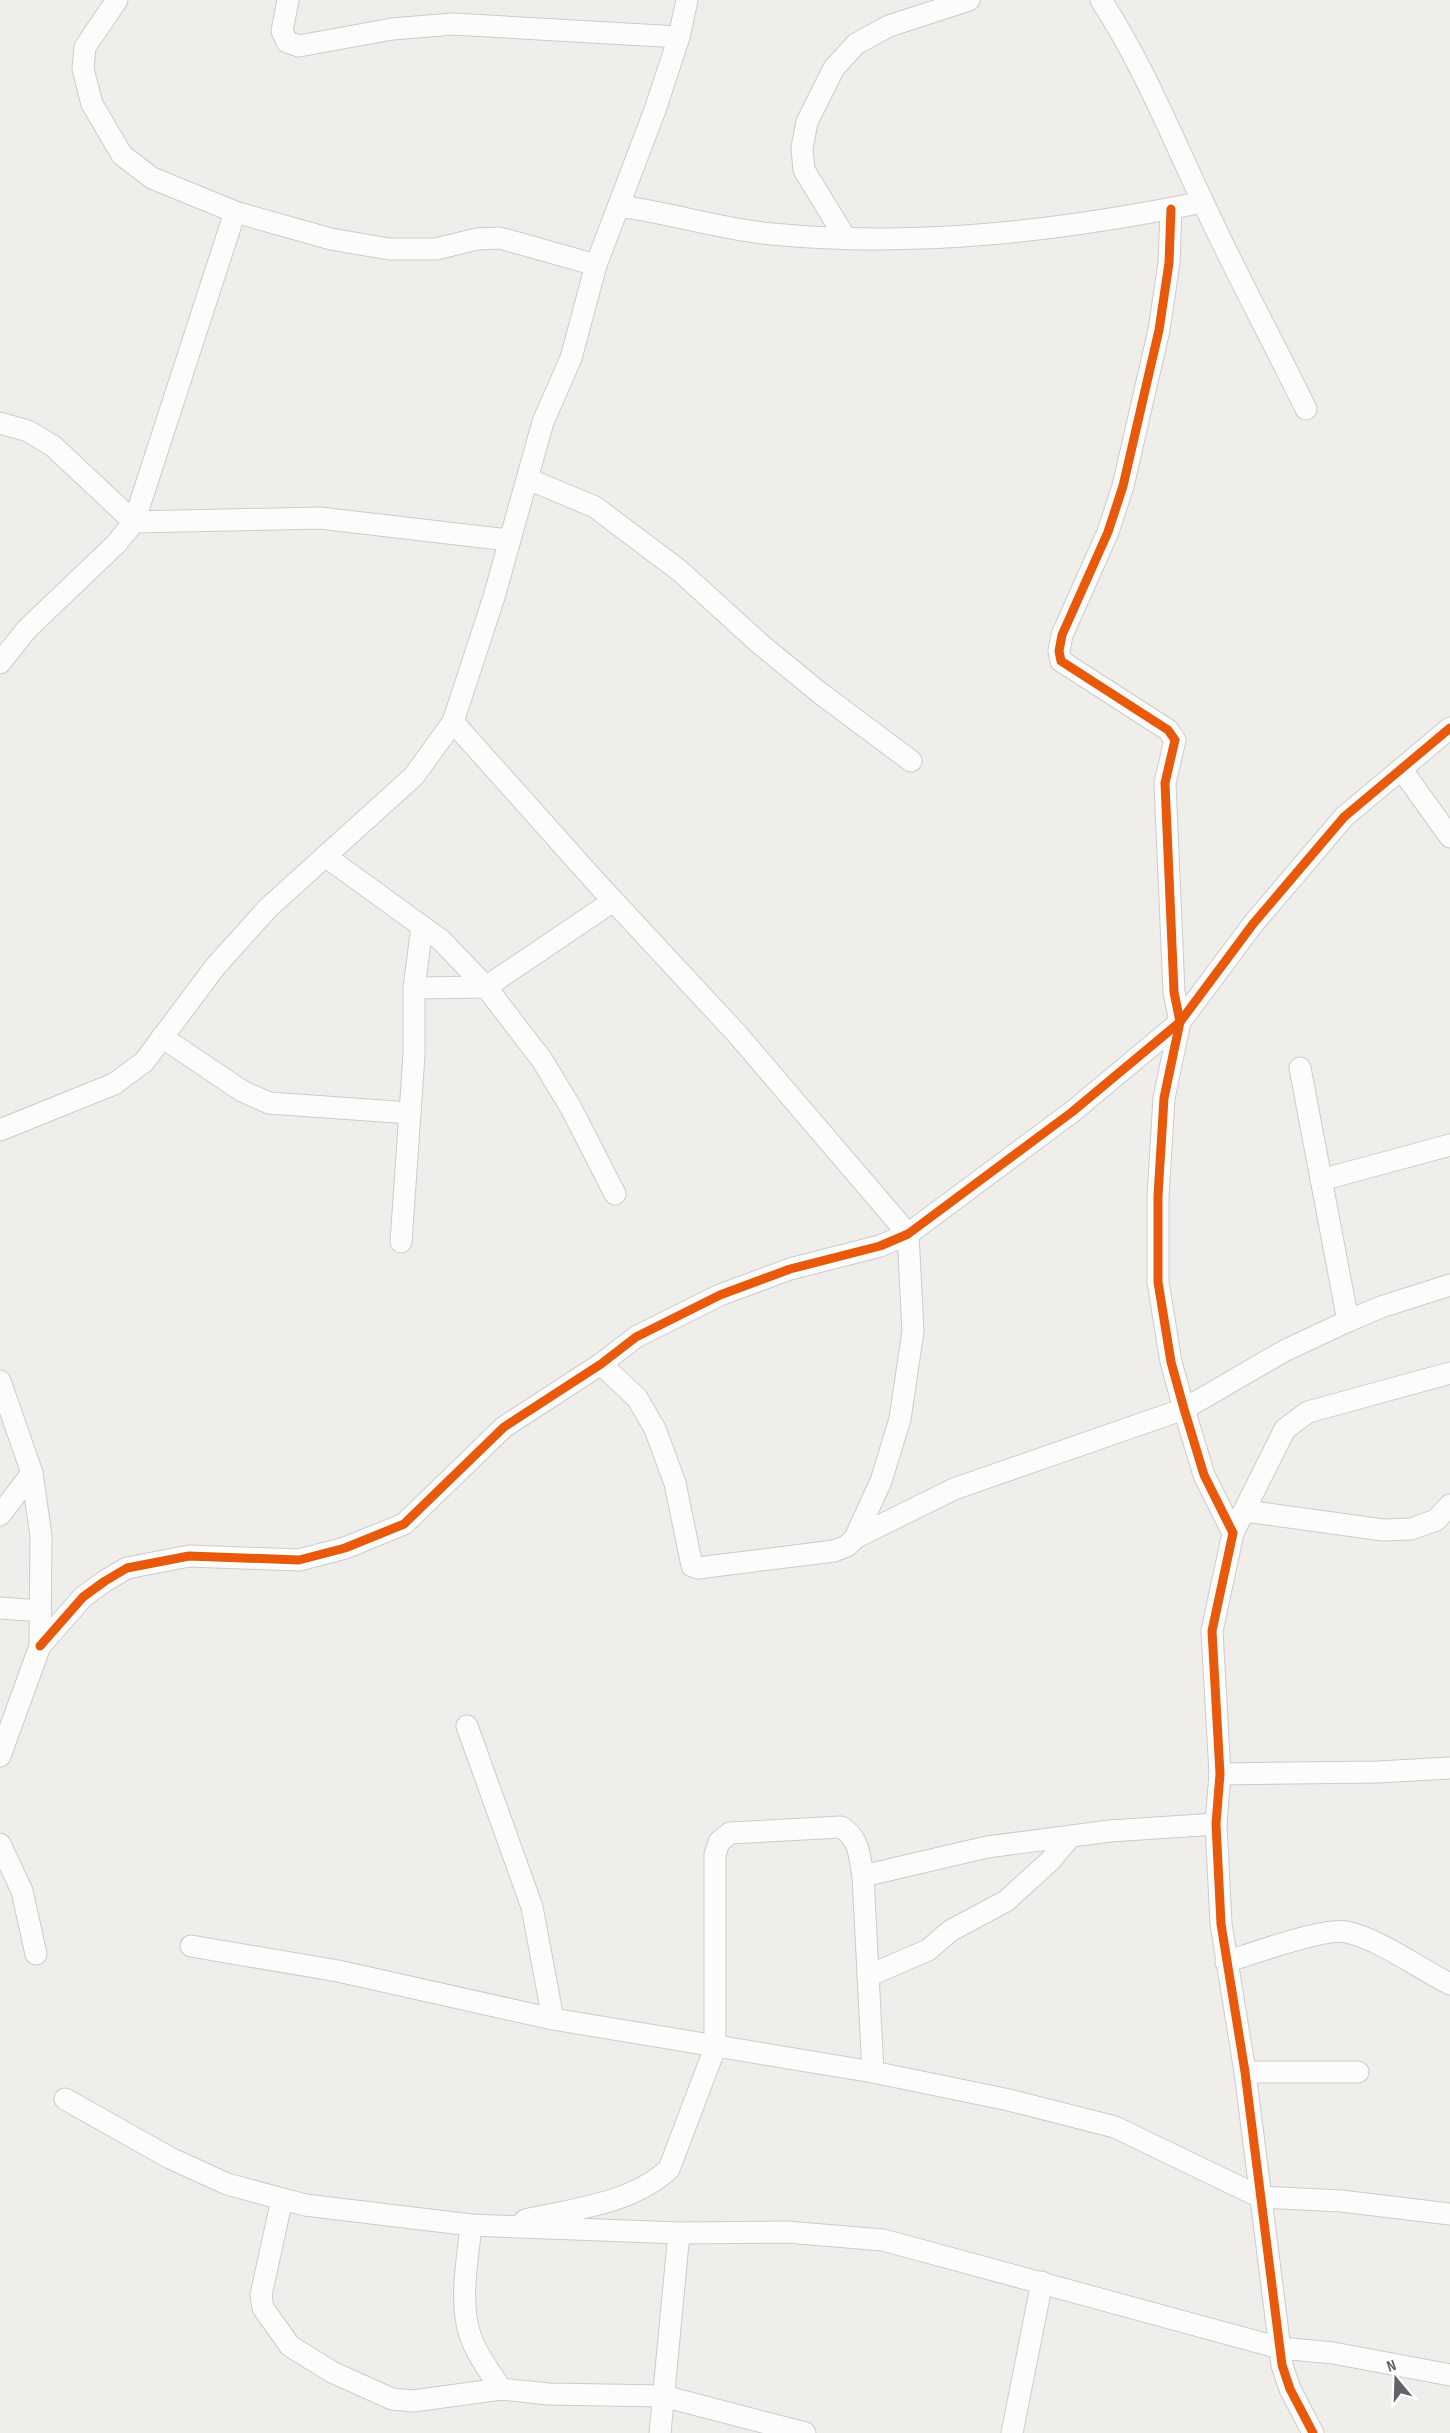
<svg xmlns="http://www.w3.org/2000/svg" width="1450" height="2433" font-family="'Sofia Sans Condensed',sans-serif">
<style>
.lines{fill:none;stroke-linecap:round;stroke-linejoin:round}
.street-casing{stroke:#cbcccc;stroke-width:23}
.street{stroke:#fdfcfc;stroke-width:21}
.cycleway-casing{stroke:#fff;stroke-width:13}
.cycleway{stroke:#e8590c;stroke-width:9}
</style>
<rect width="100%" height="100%" fill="#efeeea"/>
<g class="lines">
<g class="street-casing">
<g id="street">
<polyline points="117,0 85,47 83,69 92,104 122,155 152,178 235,212 331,239 389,249 436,249 477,239 500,238 596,265"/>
<polyline points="288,0 282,31 287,42 299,46 392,29 453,24 679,37"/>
<path d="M1101,0c41,63 69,132 101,200 32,70 70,139 104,209"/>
<path d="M619,206c52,7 101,23 153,28 144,14 289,-3 431,-32"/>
<polyline points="1171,209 1169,263 1159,330 1123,486 1108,532 1062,635 1059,651 1061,661 1168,730 1175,740 1165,783 1174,992 1180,1022 1164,1098 1158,1196 1158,1282 1171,1362 1184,1409 1204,1475 1233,1533 1212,1631 1220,1774 1216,1824 1221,1924 1245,2072 1282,2365 1290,2389 1313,2433"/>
<polyline points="845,237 804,170 802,148 807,122 834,68 856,44 889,26 969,0"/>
<polyline points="0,423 28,431 53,446 134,522 320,518 508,540"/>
<polyline points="528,479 595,507 680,571 759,643 820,693 911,761"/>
<polyline points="0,663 27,629 116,544 134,522 235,212"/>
<polyline points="453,722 595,881 738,1035 908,1234 913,1331 900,1419 881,1481 855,1538 847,1546 834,1551 698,1568 692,1566 675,1483 655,1429 637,1398 601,1364"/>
<polyline points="1402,770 1450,837"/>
<polyline points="325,856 441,940 486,987 542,1060 571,1108 615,1194"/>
<polyline points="414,988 486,987 613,901"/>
<polyline points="162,1037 242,1091 269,1103 410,1113"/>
<polyline points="1300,1068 1348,1321"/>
<polyline points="0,1130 114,1084 144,1062 215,967 268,908 414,776 453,722 494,597 543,422 571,358 596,265 655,110 679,37 687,0"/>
<polyline points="1321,1180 1450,1145"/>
<polyline points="401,1242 414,1055 414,988 422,926"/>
<polyline points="0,1381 32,1473 41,1536 40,1646 0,1756"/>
<polyline points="1245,1511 1383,1530 1411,1529 1436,1520 1450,1505"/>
<polyline points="0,1515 32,1473"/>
<polyline points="1233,1533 1285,1429 1308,1412 1450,1373"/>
<polyline points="855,1538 954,1489 1184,1409 1284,1351 1348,1321 1381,1307 1450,1285"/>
<polyline points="0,1608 41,1611"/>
<polyline points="40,1646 83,1597 105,1581 127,1568 189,1556 299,1560 345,1548 404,1524 504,1427 601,1364 636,1337 720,1295 790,1269 880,1246 908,1234 1072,1112 1180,1022 1253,924 1344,817 1450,728"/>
<polyline points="467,1726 532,1907 553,2019"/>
<polyline points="1220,1774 1378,1772 1450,1768"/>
<polyline points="0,1844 22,1891 36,1954"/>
<polyline points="863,1876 987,1847 1110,1831 1216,1824"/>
<polyline points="191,1946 338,1971 553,2019 873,2072 1009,2100 1115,2127 1260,2197 1341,2201 1450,2214"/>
<path d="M1226,1962c25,-8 99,-35 121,-30 34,8 71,36 103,52"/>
<polyline points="868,1976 928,1950 950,1931 1006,1901 1050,1861 1071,1836"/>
<polyline points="1245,2072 1358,2072"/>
<polyline points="65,2099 170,2158 227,2184 305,2205 471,2225 679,2233 787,2232 883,2240 1280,2348 1333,2353 1450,2375"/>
<polyline points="282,2199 261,2295 263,2308 290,2346 332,2372 392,2399 413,2401 501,2389 549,2394 663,2396 805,2433"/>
<path d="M525,2220c49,-11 106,-16 144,-51l46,-121v-193l4,-13 11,-9 111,-6c19,12 18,28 22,49l10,196"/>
<path d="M471,2225c-3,32 -10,66 -4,98 4,24 21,46 34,66"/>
<polyline points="660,2433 679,2233"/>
<polyline points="1012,2433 1042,2282"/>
</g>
</g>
<use href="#street" class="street"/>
<g class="cycleway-casing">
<g id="cycleway">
<polyline points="1171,209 1169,263 1159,330 1123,486 1108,532 1062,635 1059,651 1061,661 1168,730 1175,740 1165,783 1174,992 1180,1022 1164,1098 1158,1196 1158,1282 1171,1362 1184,1409 1204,1475 1233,1533 1212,1631 1220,1774 1216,1824 1221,1924 1245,2072 1282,2365 1290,2389 1313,2433"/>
<polyline points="40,1646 83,1597 105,1581 127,1568 189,1556 299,1560 345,1548 404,1524 504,1427 601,1364 636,1337 720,1295 790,1269 880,1246 908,1234 1072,1112 1180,1022 1253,924 1344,817 1450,728"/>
</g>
</g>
<use href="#cycleway" class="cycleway"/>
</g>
<g transform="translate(1396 2379) rotate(341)" stroke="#ffffff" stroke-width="4.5" paint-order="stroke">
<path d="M0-4.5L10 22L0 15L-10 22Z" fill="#5f6368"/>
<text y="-9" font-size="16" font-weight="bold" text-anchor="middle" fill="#5f6368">N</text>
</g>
</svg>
